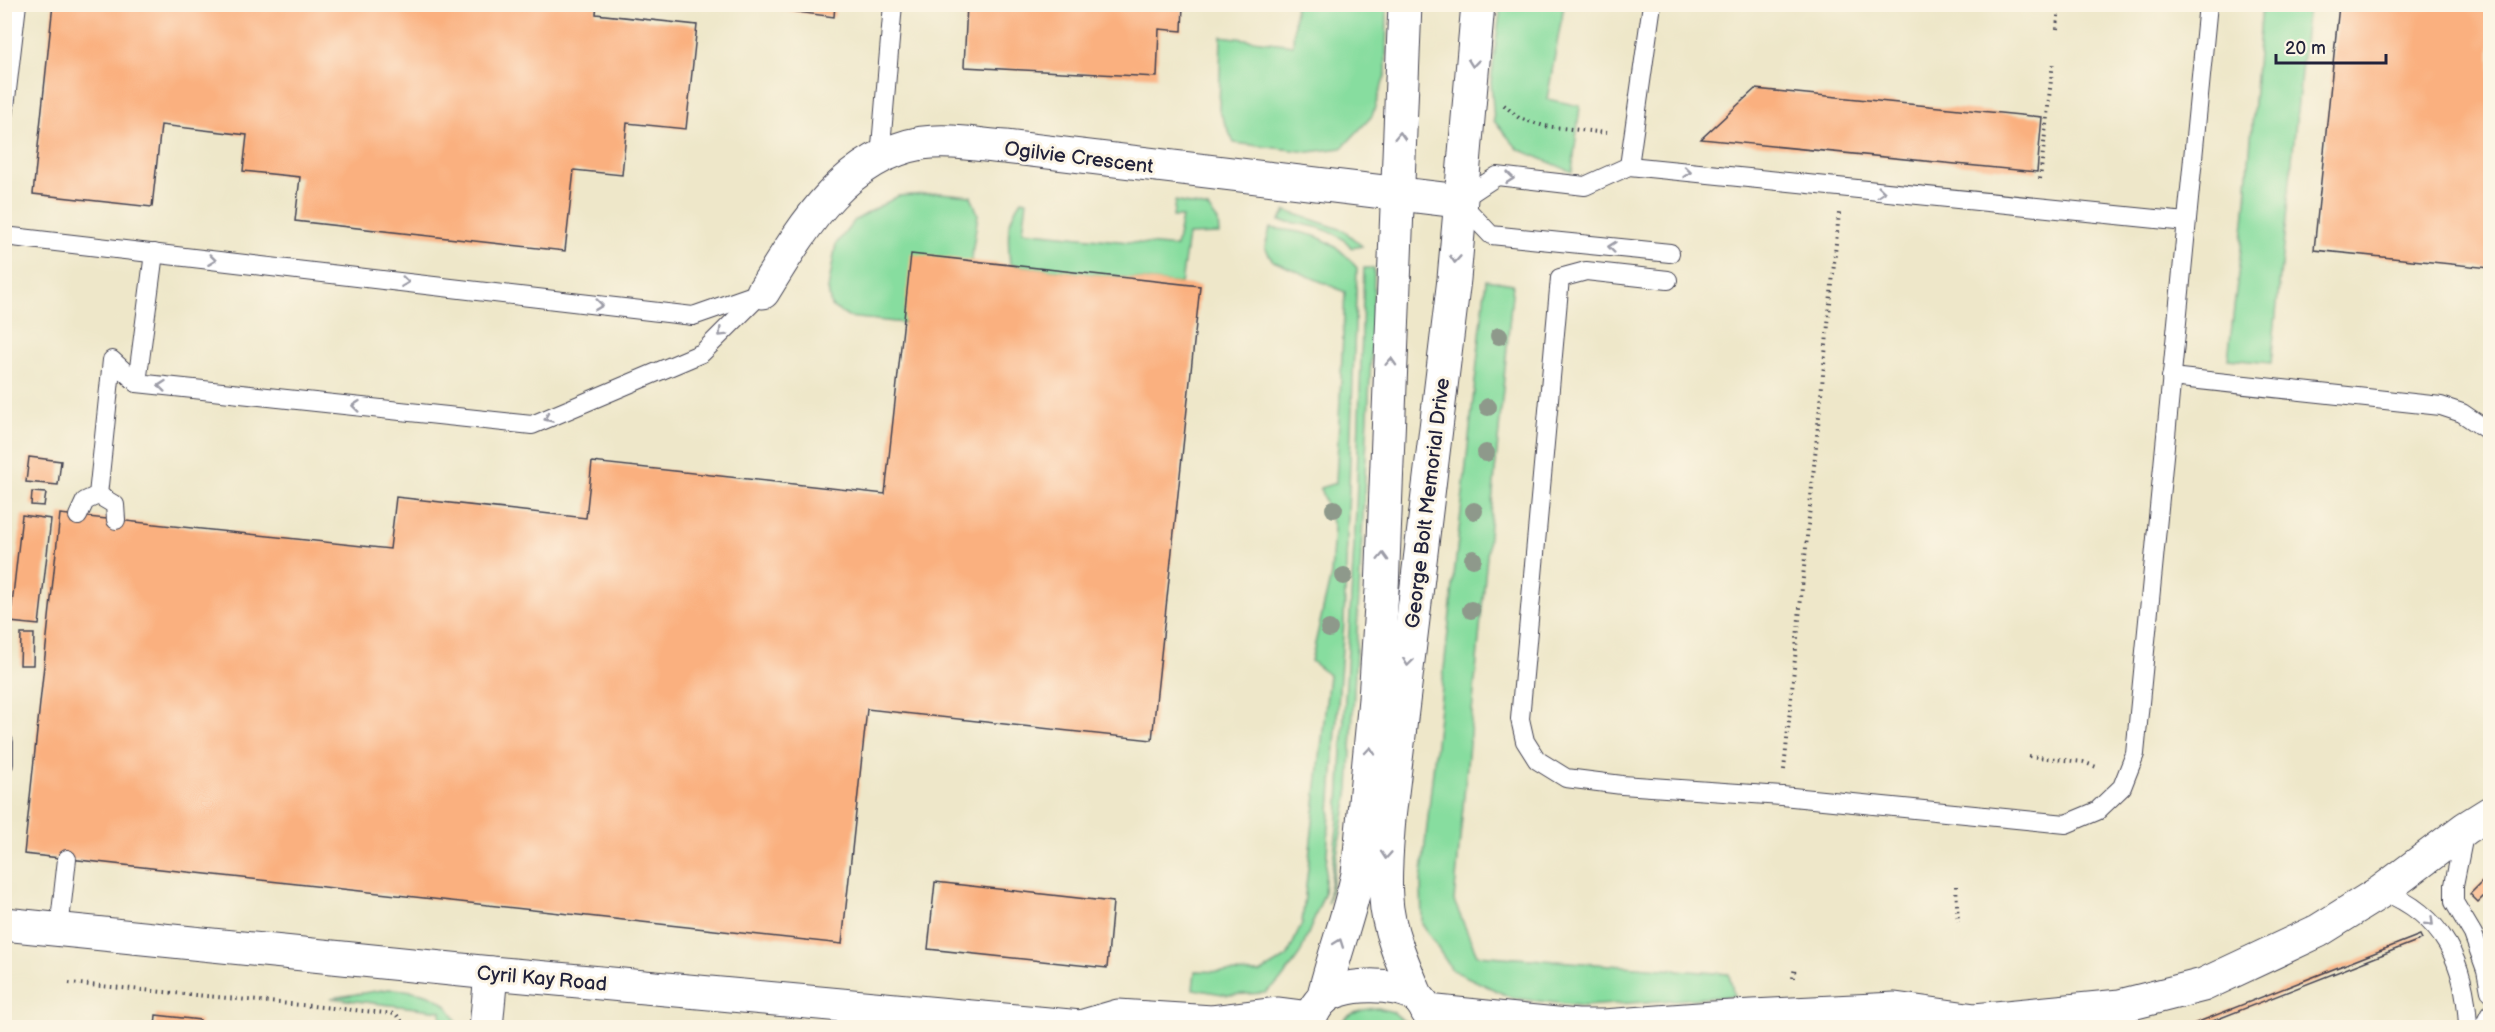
<svg xmlns="http://www.w3.org/2000/svg" width="2495" height="1032" font-family="'Balsamiq Sans',sans-serif">
<style>
.green{fill:#87dd9f;stroke:#54806d;stroke-width:1.5}
.building{fill:#fab07f}
.lines{fill:none;stroke-linecap:round;stroke-linejoin:round}
.lane-casing{stroke:#414050;stroke-width:20}
.street-casing{stroke:#414050;stroke-width:35}
.secondary-casing{stroke:#414050;stroke-width:35}
.path{stroke:#414050;stroke-width:4;stroke-dasharray:1.5 4.5;stroke-linecap:butt}
.lane{stroke:#fff;stroke-width:18}
.street{stroke:#fff;stroke-width:33}
.secondary{stroke:#fff;stroke-width:33}
.tree{fill:#8e998b}
.oneway{stroke:#9c9ca7}
.labels{text-anchor:middle;stroke-width:6;stroke-linejoin:round;paint-order:stroke}
.street-label{font-size:20px;fill:#22223b;stroke:#fcf5e5}
</style>
<rect width="100%" height="100%" fill="#fcf5e5"/>
<filter id="ink" filterUnits="userSpaceOnUse"><feTurbulence type="fractalNoise" baseFrequency=".0167" numOctaves="2"/><feDisplacementMap in="SourceGraphic" scale="12" xChannelSelector="R" yChannelSelector="G"/><feConvolveMatrix kernelMatrix="1 2 1 2 8 2 1 2 1" color-interpolation-filters="sRGB"/></filter>
<filter id="wash" filterUnits="userSpaceOnUse"><feTurbulence type="fractalNoise" baseFrequency=".008" numOctaves="4" result="noise"/><feDisplacementMap in="SourceGraphic" scale="24" xChannelSelector="R" yChannelSelector="G"/><feGaussianBlur stdDeviation="1.35" result="paint"/><feColorMatrix in="noise" values="0 0 0 0 0 0 0 0 0 0 0 0 0 0 0 0 0 1.4 0 .05"/><feComposite in="paint" operator="in"/></filter>
<g filter="url(#wash)">
<rect width="100%" height="100%" fill="#eee7c9"/>
<g class="green">
<polygon points="1295,5 1387,5 1386,73 1372,116 1342,148 1309,152 1234,143 1219,110 1221,36 1293,45"/>
<polygon points="1501,5 1564,5 1547,99 1580,106 1572,172 1518,149 1494,121 1491,82"/>
<polygon points="2262,5 2308,5 2271,363 2228,359 2244,223"/>
<polygon points="940,193 971,196 978,214 971,261 904,323 848,317 831,306 828,289 836,244 855,220 898,196"/>
<path d="M1021,200l6,1 -4,30 153,16 6,-30h-9l2,-16 33,7 10,13 1,13 -31,1 -7,49 -171,-19c-2,-27 -5,-42 11,-65z"/>
<path d="M1286,211l57,19 19,16 -10,2c-16,-21 -49,-24 -73,-27z"/>
<path d="M1270,228c39,4 62,8 87,40l-13,354 -20,272 -24,60 -18,25 -17,14 -37,2 -35,-6 2,-18 65,2 27,-16 15,-34 27,-248 -18,-14 20,-86 3,-47 -14,-40 16,-5 9,-191 -72,-31 -8,-13z"/>
<polygon points="1364,268 1374,268 1373,319 1349,789 1328,903 1338,820 1356,511"/>
<polygon points="1486,280 1513,284 1454,901 1477,955 1729,974 1734,996 1583,1006 1512,998 1452,970 1422,924 1421,882"/>
<path d="M389,989c30,1 60,5 69,38h-14l-3,-4v-12l-110,-13z"/>
<path d="M1378,1008l15,4 18,15h-75c12,-13 23,-18 42,-19z"/>
</g>
<g id="blocks">
<g class="building">
<polygon points="53,4 597,4 596,14 697,25 686,129 627,123 622,175 574,170 565,251 295,221 300,177 243,171 247,135 161,125 152,207 33,194"/>
<polygon points="738,4 835,4 834,17"/>
<polygon points="967,4 1183,4 1182,31 1159,29 1157,77 964,67"/>
<polygon points="2339,5 2490,5 2490,268 2314,250"/>
<polygon points="1755,89 2042,117 2037,172 1701,139"/>
<polygon points="911,254 1200,286 1152,740 867,709 842,944 24,854 60,514 390,549 396,497 586,518 592,462 885,494"/>
<polygon points="29,457 61,461 58,485 26,482"/>
<polygon points="32,492 46,493 44,506 31,505"/>
<polygon points="22,515 51,519 39,625 10,622"/>
<polygon points="21,634 34,634 33,665 20,665"/>
<polygon points="2490,874 2490,890 2478,902 2470,894"/>
<polygon points="935,882 1113,902 1107,968 928,949"/>
<polygon points="2420,935 2422,939 2195,1028 2183,1028"/>
<polygon points="156,1015 200,1020 200,1028 155,1028"/>
</g>
</g>
</g>
<g filter="url(#ink)">
<use href="#blocks" fill-opacity="0" stroke="#414050" stroke-width="1.5"/>
<g class="lines">
<g class="lane-casing">
<g id="lane">
<polyline points="4,116 17,4"/>
<polyline points="880,158 893,4"/>
<polyline points="1629,166 1652,4"/>
<polyline points="4,236 693,316 759,293"/>
<polyline points="154,253 137,383 532,425 702,353 763,292"/>
<polyline points="1670,253 1491,235 1459,201 1497,176 1585,186 1629,166 2186,222"/>
<polyline points="1668,280 1586,271 1560,278 1520,719 1525,741 1537,760 1566,778 1622,785 1782,796 2066,824 2097,811 2122,787 2135,754 2208,4"/>
<polyline points="2171,377 2441,406 2462,413 2490,432"/>
<polyline points="98,495 115,505 116,520"/>
<polyline points="78,516 85,501 98,495 112,360 137,383"/>
<polyline points="4,742 4,764"/>
<polyline points="2465,830 2454,885 2454,902 2473,934 2486,970 2490,991"/>
<path d="M2382,891c62,24 84,73 86,137"/>
<polyline points="59,930 67,859"/>
<polyline points="2120,1006 2126,1028"/>
<polyline points="2483,1028 2490,1014"/>
</g>
</g>
<g class="street-casing">
<g id="street">
<path d="M763,292c39,-63 80,-135 159,-149 27,-4 57,2 83,4l454,54"/>
<polyline points="4,924 491,973 1070,1026 1080,1027 1118,1016 1212,1022 1279,1014 1310,1018"/>
<polyline points="1427,1011 1577,1026 1604,1026 1713,1018 1895,1009 1975,1020 2120,1006 2203,985 2318,931 2382,891 2466,828 2490,813"/>
<polyline points="486,1028 491,973"/>
</g>
</g>
<g class="secondary-casing">
<g id="secondary">
<path d="M1417,997c-12,-28 -30,-68 -31,-99 -2,-26 1,-53 3,-80l65,-539 24,-275"/>
<path d="M1323,999c10,-42 26,-83 35,-125l17,-175 7,-109 23,-586"/>
<path d="M1307,1028c3,-10 8,-22 16,-29 18,-17 73,-17 93,-3 9,7 15,22 20,32"/>
</g>
</g>
<g class="path">
<polyline points="2057,29 2059,4"/>
<polyline points="1504,105 1519,118 1544,126 1607,133"/>
<polyline points="2040,179 2053,62"/>
<polyline points="2029,756 2083,762 2099,768"/>
<polyline points="1784,770 1839,213"/>
<polyline points="1956,886 1958,922"/>
<polyline points="1793,978 1795,967"/>
<polyline points="69,983 396,1014 407,1028"/>
</g>
<use href="#lane" class="lane"/>
<use href="#street" class="street"/>
<use href="#secondary" class="secondary"/>
</g>
<g class="tree">
<circle cx="1499" cy="336" r="9"/>
<circle cx="1488" cy="407" r="9"/>
<circle cx="1486" cy="453" r="9"/>
<circle cx="1334" cy="509" r="9"/>
<circle cx="1474" cy="511" r="9"/>
<circle cx="1473" cy="559" r="9"/>
<circle cx="1344" cy="576" r="9"/>
<circle cx="1471" cy="610" r="9"/>
<circle cx="1329" cy="629" r="9"/>
</g>
<defs><path id="oneway-chevron" d="M-2-3.5L2.5 0L-2 3.5" fill="none" stroke-width="1.6" stroke-linecap="round" stroke-linejoin="round" transform="scale(1.5)"/></defs>
<g class="oneway">
<use href="#oneway-chevron" transform="translate(1473 63) rotate(96)"/>
<use href="#oneway-chevron" transform="translate(1400 136) rotate(-88)"/>
<use href="#oneway-chevron" transform="translate(1687 172) rotate(6)"/>
<use href="#oneway-chevron" transform="translate(1510 178) rotate(6)"/>
<use href="#oneway-chevron" transform="translate(1881 192) rotate(6)"/>
<use href="#oneway-chevron" transform="translate(1612 247) rotate(-174)"/>
<use href="#oneway-chevron" transform="translate(1455 259) rotate(94)"/>
<use href="#oneway-chevron" transform="translate(212 260) rotate(7)"/>
<use href="#oneway-chevron" transform="translate(405 282) rotate(7)"/>
<use href="#oneway-chevron" transform="translate(599 305) rotate(7)"/>
<use href="#oneway-chevron" transform="translate(722 333) rotate(135)"/>
<use href="#oneway-chevron" transform="translate(1391 362) rotate(-87)"/>
<use href="#oneway-chevron" transform="translate(162 386) rotate(-174)"/>
<use href="#oneway-chevron" transform="translate(356 406) rotate(-174)"/>
<use href="#oneway-chevron" transform="translate(548 418) rotate(157)"/>
<use href="#oneway-chevron" transform="translate(1383 557) rotate(-88)"/>
<use href="#oneway-chevron" transform="translate(1408 662) rotate(97)"/>
<use href="#oneway-chevron" transform="translate(1370 751) rotate(-85)"/>
<use href="#oneway-chevron" transform="translate(1386 855) rotate(94)"/>
<use href="#oneway-chevron" transform="translate(2430 922) rotate(44)"/>
<use href="#oneway-chevron" transform="translate(1339 943) rotate(-70)"/>
</g>
</g>
<g class="labels">
<g class="street-label">
<text transform="translate(1079 157) rotate(7)" y="7">Ogilvie Crescent</text>
<text transform="translate(1427 503) rotate(-83)" y="7">George Bolt Memorial Drive</text>
<text transform="translate(542 978) rotate(5)" y="7">Cyril Kay Road</text>
</g>
</g>
<rect width="2495" height="1032" fill="none" stroke="#fcf5e5" stroke-width="24"/>
<path d="M2276 54v9h110v-9" fill="none" stroke="#22223b" stroke-width="3"/>
<text x="2285" y="54" font-size="18" fill="#22223b" stroke="#fcf5e5" stroke-width="4.5" paint-order="stroke">20 m</text>
</svg>
